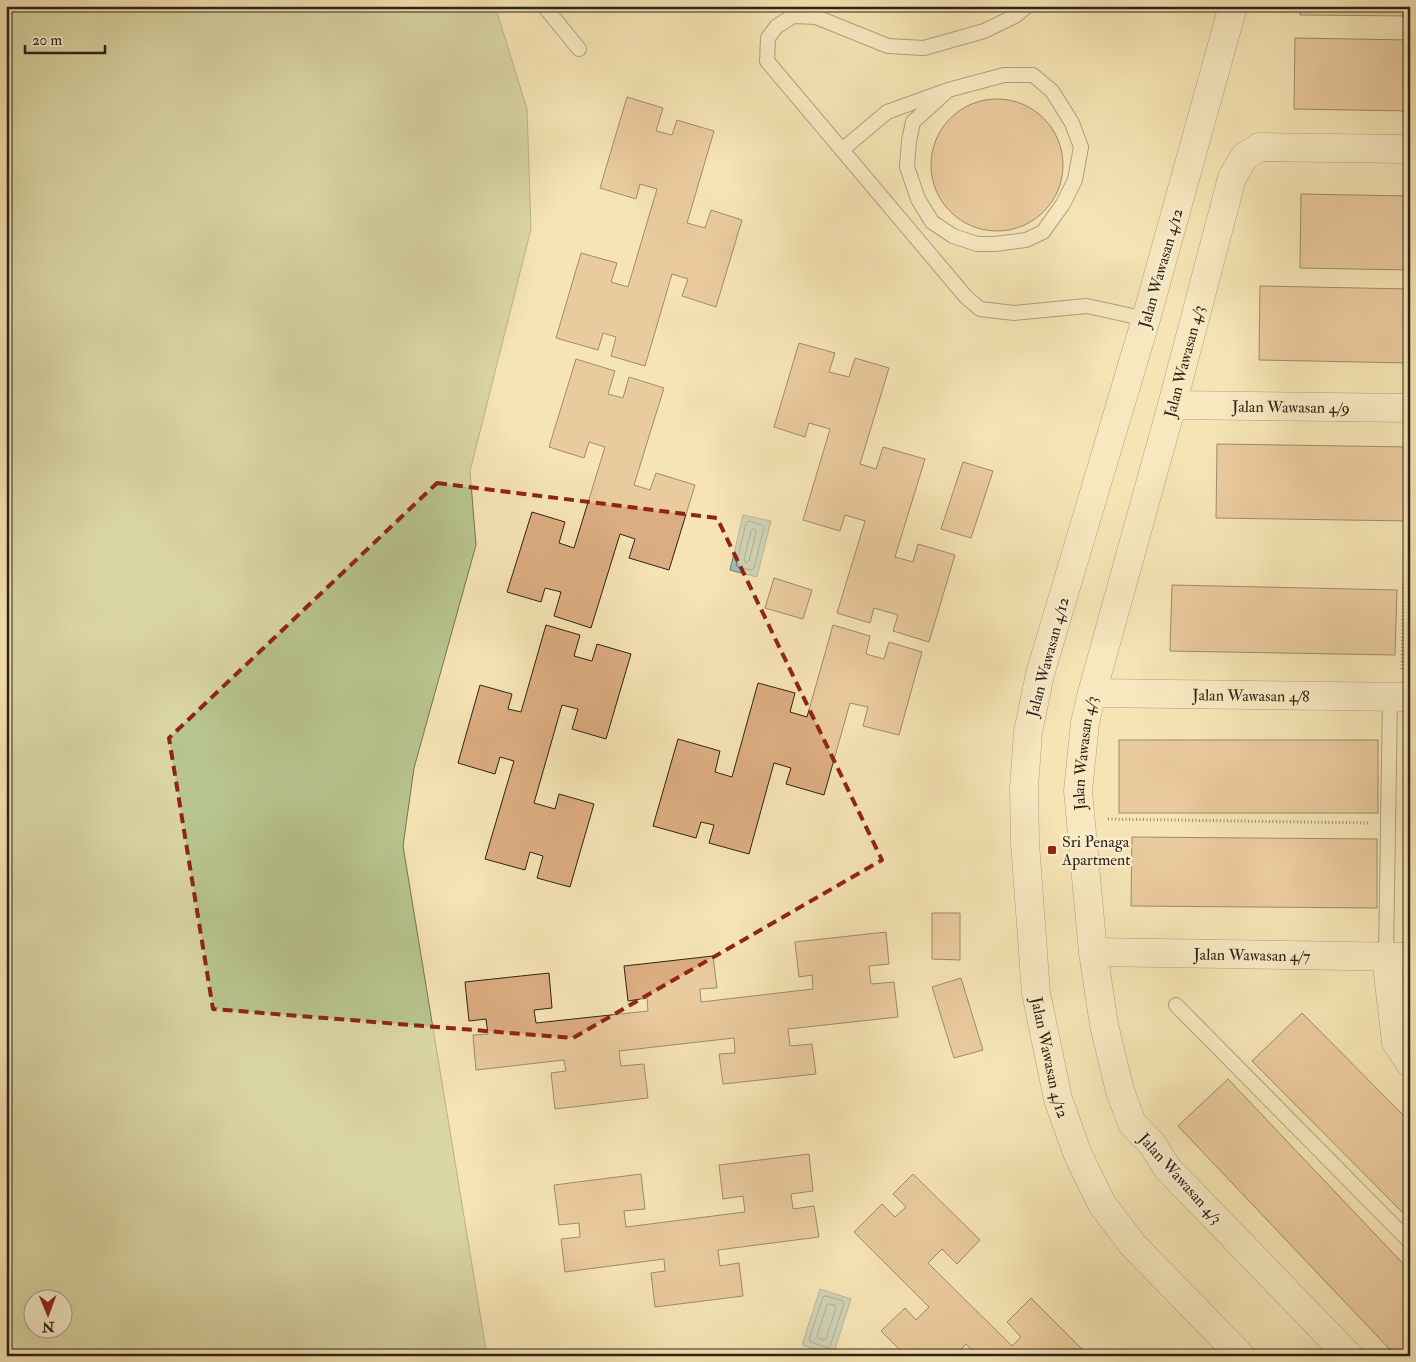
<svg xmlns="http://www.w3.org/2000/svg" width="1416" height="1362" font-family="'IM FELL Double Pica',serif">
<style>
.green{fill:#b8c590;stroke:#727454;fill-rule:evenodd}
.water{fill:#a1bcb8;stroke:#727f78}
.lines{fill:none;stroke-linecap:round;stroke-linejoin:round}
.shore{stroke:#667068;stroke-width:1}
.building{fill:#dcad81;stroke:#2c2319}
.service-casing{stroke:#5e5340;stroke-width:16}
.minor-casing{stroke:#5e5340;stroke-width:29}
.tertiary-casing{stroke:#5e5340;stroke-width:29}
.path{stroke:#2c2319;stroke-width:3;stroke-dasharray:1 2.5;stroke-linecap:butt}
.service{stroke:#f9edce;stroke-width:14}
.minor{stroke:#f9edce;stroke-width:28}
.tertiary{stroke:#f9edce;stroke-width:28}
.marked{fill:none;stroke:#8f2418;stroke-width:4;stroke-dasharray:10 6;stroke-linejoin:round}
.poi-dot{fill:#8f2418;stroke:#f9edce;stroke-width:2}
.labels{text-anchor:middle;stroke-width:5;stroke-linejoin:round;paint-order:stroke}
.street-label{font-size:16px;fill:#2c2319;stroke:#f9edce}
.poi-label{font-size:16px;fill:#2c2319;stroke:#f9edce;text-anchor:start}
</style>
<rect width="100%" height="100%" fill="#f6e4b4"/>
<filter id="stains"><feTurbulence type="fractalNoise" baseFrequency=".004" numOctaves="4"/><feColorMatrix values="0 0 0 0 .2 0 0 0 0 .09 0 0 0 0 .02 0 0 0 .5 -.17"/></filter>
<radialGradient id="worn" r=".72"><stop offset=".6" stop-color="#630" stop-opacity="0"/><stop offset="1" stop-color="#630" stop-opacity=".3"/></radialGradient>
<path class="green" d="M6,6h489l32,103 4,120 -61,242 6,74 -62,223 -11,78 84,510h-481zM32,1300h30v30h-30z"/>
<g class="water">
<polygon points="743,515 771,521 757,577 730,570"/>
<polygon points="820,1289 851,1299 833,1355 802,1345"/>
</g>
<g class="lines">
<g class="shore">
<polygon points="749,521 762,525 764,527 754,568 751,570 738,567 736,565 746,523"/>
<polygon points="753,529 756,530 756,532 749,561 746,563 744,560 751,531"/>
<polygon points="826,1296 843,1301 844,1304 830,1346 828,1348 811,1342 809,1340 823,1297"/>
<polygon points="829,1304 835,1305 836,1308 826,1339 824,1340 818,1338 817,1336 827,1305"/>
</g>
</g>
<g class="building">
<polygon points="1300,6 1410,6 1410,16 1300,15"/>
<polygon points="1295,38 1410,40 1410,111 1294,109"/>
<polygon points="627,97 663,108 656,131 672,135 677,120 714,131 687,223 705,228 711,210 742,220 716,307 682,296 688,279 672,274 645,366 611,356 616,337 603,333 598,350 556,338 581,253 617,263 611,282 628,287 657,189 640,184 636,199 600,188"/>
<circle cx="997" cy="165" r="66"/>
<polygon points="1301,194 1410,196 1410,270 1300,268"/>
<polygon points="1260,286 1410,289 1410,363 1259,360"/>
<polygon points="799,343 835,353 829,372 849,377 855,358 889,368 860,464 876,469 883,447 925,459 895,557 913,562 918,544 955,555 929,642 893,631 898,615 874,608 870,623 837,613 865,521 845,515 840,531 803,520 830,429 809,423 805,437 774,427"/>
<polygon points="576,359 615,371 608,394 623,398 629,377 664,388 634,485 650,490 656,473 695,485 669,570 629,558 635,539 620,534 591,628 554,616 561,592 545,588 541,602 507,592 532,512 565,522 559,543 574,548 605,447 589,442 584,458 549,447"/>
<polygon points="1217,444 1410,447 1410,521 1216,518"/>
<polygon points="963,462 993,471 971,538 941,529"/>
<polygon points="774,578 812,590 803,619 765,608"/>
<polygon points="1172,585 1397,590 1395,655 1170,651"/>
<polygon points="546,625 580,635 574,656 592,661 597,644 631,654 606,739 572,729 578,709 562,705 534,803 555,809 559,794 594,804 570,887 537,878 543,856 530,852 525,870 485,859 514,761 500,757 495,774 458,763 480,685 512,694 508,709 521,712"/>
<polygon points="833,625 870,636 866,654 884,659 889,642 922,652 899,735 863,726 868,707 850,703 824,795 786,784 791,768 774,763 749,854 709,843 714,825 701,822 696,838 653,826 678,739 720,751 715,772 732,777 758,683 795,693 790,712 807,717"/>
<rect x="1119" y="740" width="259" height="73"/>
<polygon points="1132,837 1377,839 1377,908 1131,906"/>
<rect x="1408" y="841" width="2" height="70"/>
<polygon points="932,913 960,913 960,960 932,959"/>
<polygon points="886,932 889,964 869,966 871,984 894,982 898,1017 788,1029 790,1046 812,1044 816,1074 723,1084 719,1054 735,1053 734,1038 619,1051 621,1066 644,1064 648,1098 555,1109 551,1073 566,1071 564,1060 476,1070 473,1035 488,1034 486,1019 469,1021 465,982 549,973 552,1008 534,1010 536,1023 648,1011 647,998 628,1001 624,966 713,956 717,988 700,989 701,1002 813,989 812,975 799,977 795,942"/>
<polygon points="961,978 983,1050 954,1058 932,987"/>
<polygon points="1302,1013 1410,1122 1410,1220 1252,1061"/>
<polygon points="1228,1079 1410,1271 1410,1356 1396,1356 1178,1126"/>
<polygon points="809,1154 813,1191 791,1194 793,1209 814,1206 819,1237 718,1250 720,1266 739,1263 743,1296 655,1307 651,1273 665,1271 664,1259 565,1272 561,1239 580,1237 579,1223 559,1225 554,1185 641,1174 645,1209 624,1211 626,1227 745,1212 743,1196 723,1199 719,1165"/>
<polygon points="913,1174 980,1240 957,1264 942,1249 928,1263 1012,1346 1021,1337 1007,1322 1031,1298 1089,1356 978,1356 966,1344 955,1356 906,1356 881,1331 905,1308 916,1320 929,1307 854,1232 882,1204 895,1217 906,1207 893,1194"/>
</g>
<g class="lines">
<g class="service-casing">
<g id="service">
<polyline points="544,6 579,49"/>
<polyline points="1027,6 1015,16 984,31 924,48 888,46 816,17 793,16 776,27 768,38 767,61 966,297 980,309 1014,313 1087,306 1146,319"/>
<polyline points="842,150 887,112 948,90 1004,75 1033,75 1052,91 1072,123 1081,147 1075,180 1063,204 1043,232 1026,240 995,244 977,244 953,236 932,222 918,199 907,167 909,141 913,122 948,90"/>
<polyline points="1386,957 1390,697"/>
<polyline points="1176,1005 1410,1242"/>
</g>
</g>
<g class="minor-casing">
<g id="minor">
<path id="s1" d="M1172,405l238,3"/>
<path id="s2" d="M1092,693l318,4"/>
<path id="s3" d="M1093,952l317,5"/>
<polyline points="1386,957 1396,1042 1410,1063"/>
<path id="s4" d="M1349,1356l-181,-187 -16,-25 -20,-21 -12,-32 -16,-66 -11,-73 -15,-161 7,-68 7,-30 80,-288 60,-227 12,-21 15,-10 151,2"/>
</g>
</g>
<g class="tertiary-casing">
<g id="tertiary">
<path id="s5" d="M1233,6l-87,313 -106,355 -12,58 -4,56 1,55 11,150 22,106 20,56 24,49 30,40 109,112"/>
</g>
</g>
<g class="path">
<polyline points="1402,669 1404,580"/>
<polyline points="1108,819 1369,823"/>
</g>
<use href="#service" class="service"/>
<use href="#minor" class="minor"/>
<use href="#tertiary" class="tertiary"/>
</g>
<path d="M0 0H1416V1362H0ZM437,483l280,35 165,342 -309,178 -360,-29 -44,-271z" fill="#f6e4b4" fill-opacity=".55" fill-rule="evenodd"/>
<path class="marked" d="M437,483l280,35 165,342 -309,178 -360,-29 -44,-271z"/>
<rect class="poi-dot" x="1047" y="845" width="10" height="10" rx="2.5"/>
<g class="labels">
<g class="street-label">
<text transform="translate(1160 268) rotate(-74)" y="6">Jalan Wawasan 4/12</text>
<text dy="6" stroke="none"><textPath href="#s4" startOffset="1100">Jalan Wawasan 4/3</textPath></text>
<text dy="6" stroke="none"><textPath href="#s1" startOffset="119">Jalan Wawasan 4/9</textPath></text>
<text transform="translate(1047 657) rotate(-75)" y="6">Jalan Wawasan 4/12</text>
<text dy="6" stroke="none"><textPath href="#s2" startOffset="159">Jalan Wawasan 4/8</textPath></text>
<text dy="6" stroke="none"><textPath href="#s4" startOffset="695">Jalan Wawasan 4/3</textPath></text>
<text dy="6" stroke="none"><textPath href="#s3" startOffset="159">Jalan Wawasan 4/7</textPath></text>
<text dy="6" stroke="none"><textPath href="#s5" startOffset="1082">Jalan Wawasan 4/12</textPath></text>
<text transform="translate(1181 1178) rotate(48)" y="6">Jalan Wawasan 4/3</text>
</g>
<g class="poi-label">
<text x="1062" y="847">Sri Penaga<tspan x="1062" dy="18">Apartment</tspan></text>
</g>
</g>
<rect width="1416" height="1362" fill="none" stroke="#f6e4b4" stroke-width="25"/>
<rect x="8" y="8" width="1401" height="1347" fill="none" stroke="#2c2319" stroke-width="2.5"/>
<rect x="12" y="12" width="1391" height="1337" fill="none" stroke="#2c2319"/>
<g transform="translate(48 1314) rotate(179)"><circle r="24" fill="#f9edce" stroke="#a79c86"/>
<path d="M0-4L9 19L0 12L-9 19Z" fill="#8f2418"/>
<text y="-8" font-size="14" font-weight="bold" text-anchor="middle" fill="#2c2319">N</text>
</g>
<path d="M25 45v8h80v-8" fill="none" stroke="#2c2319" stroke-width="2.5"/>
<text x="32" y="45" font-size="15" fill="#2c2319" stroke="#f9edce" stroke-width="4" paint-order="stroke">20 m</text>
<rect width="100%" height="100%" filter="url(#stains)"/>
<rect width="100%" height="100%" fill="url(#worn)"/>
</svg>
